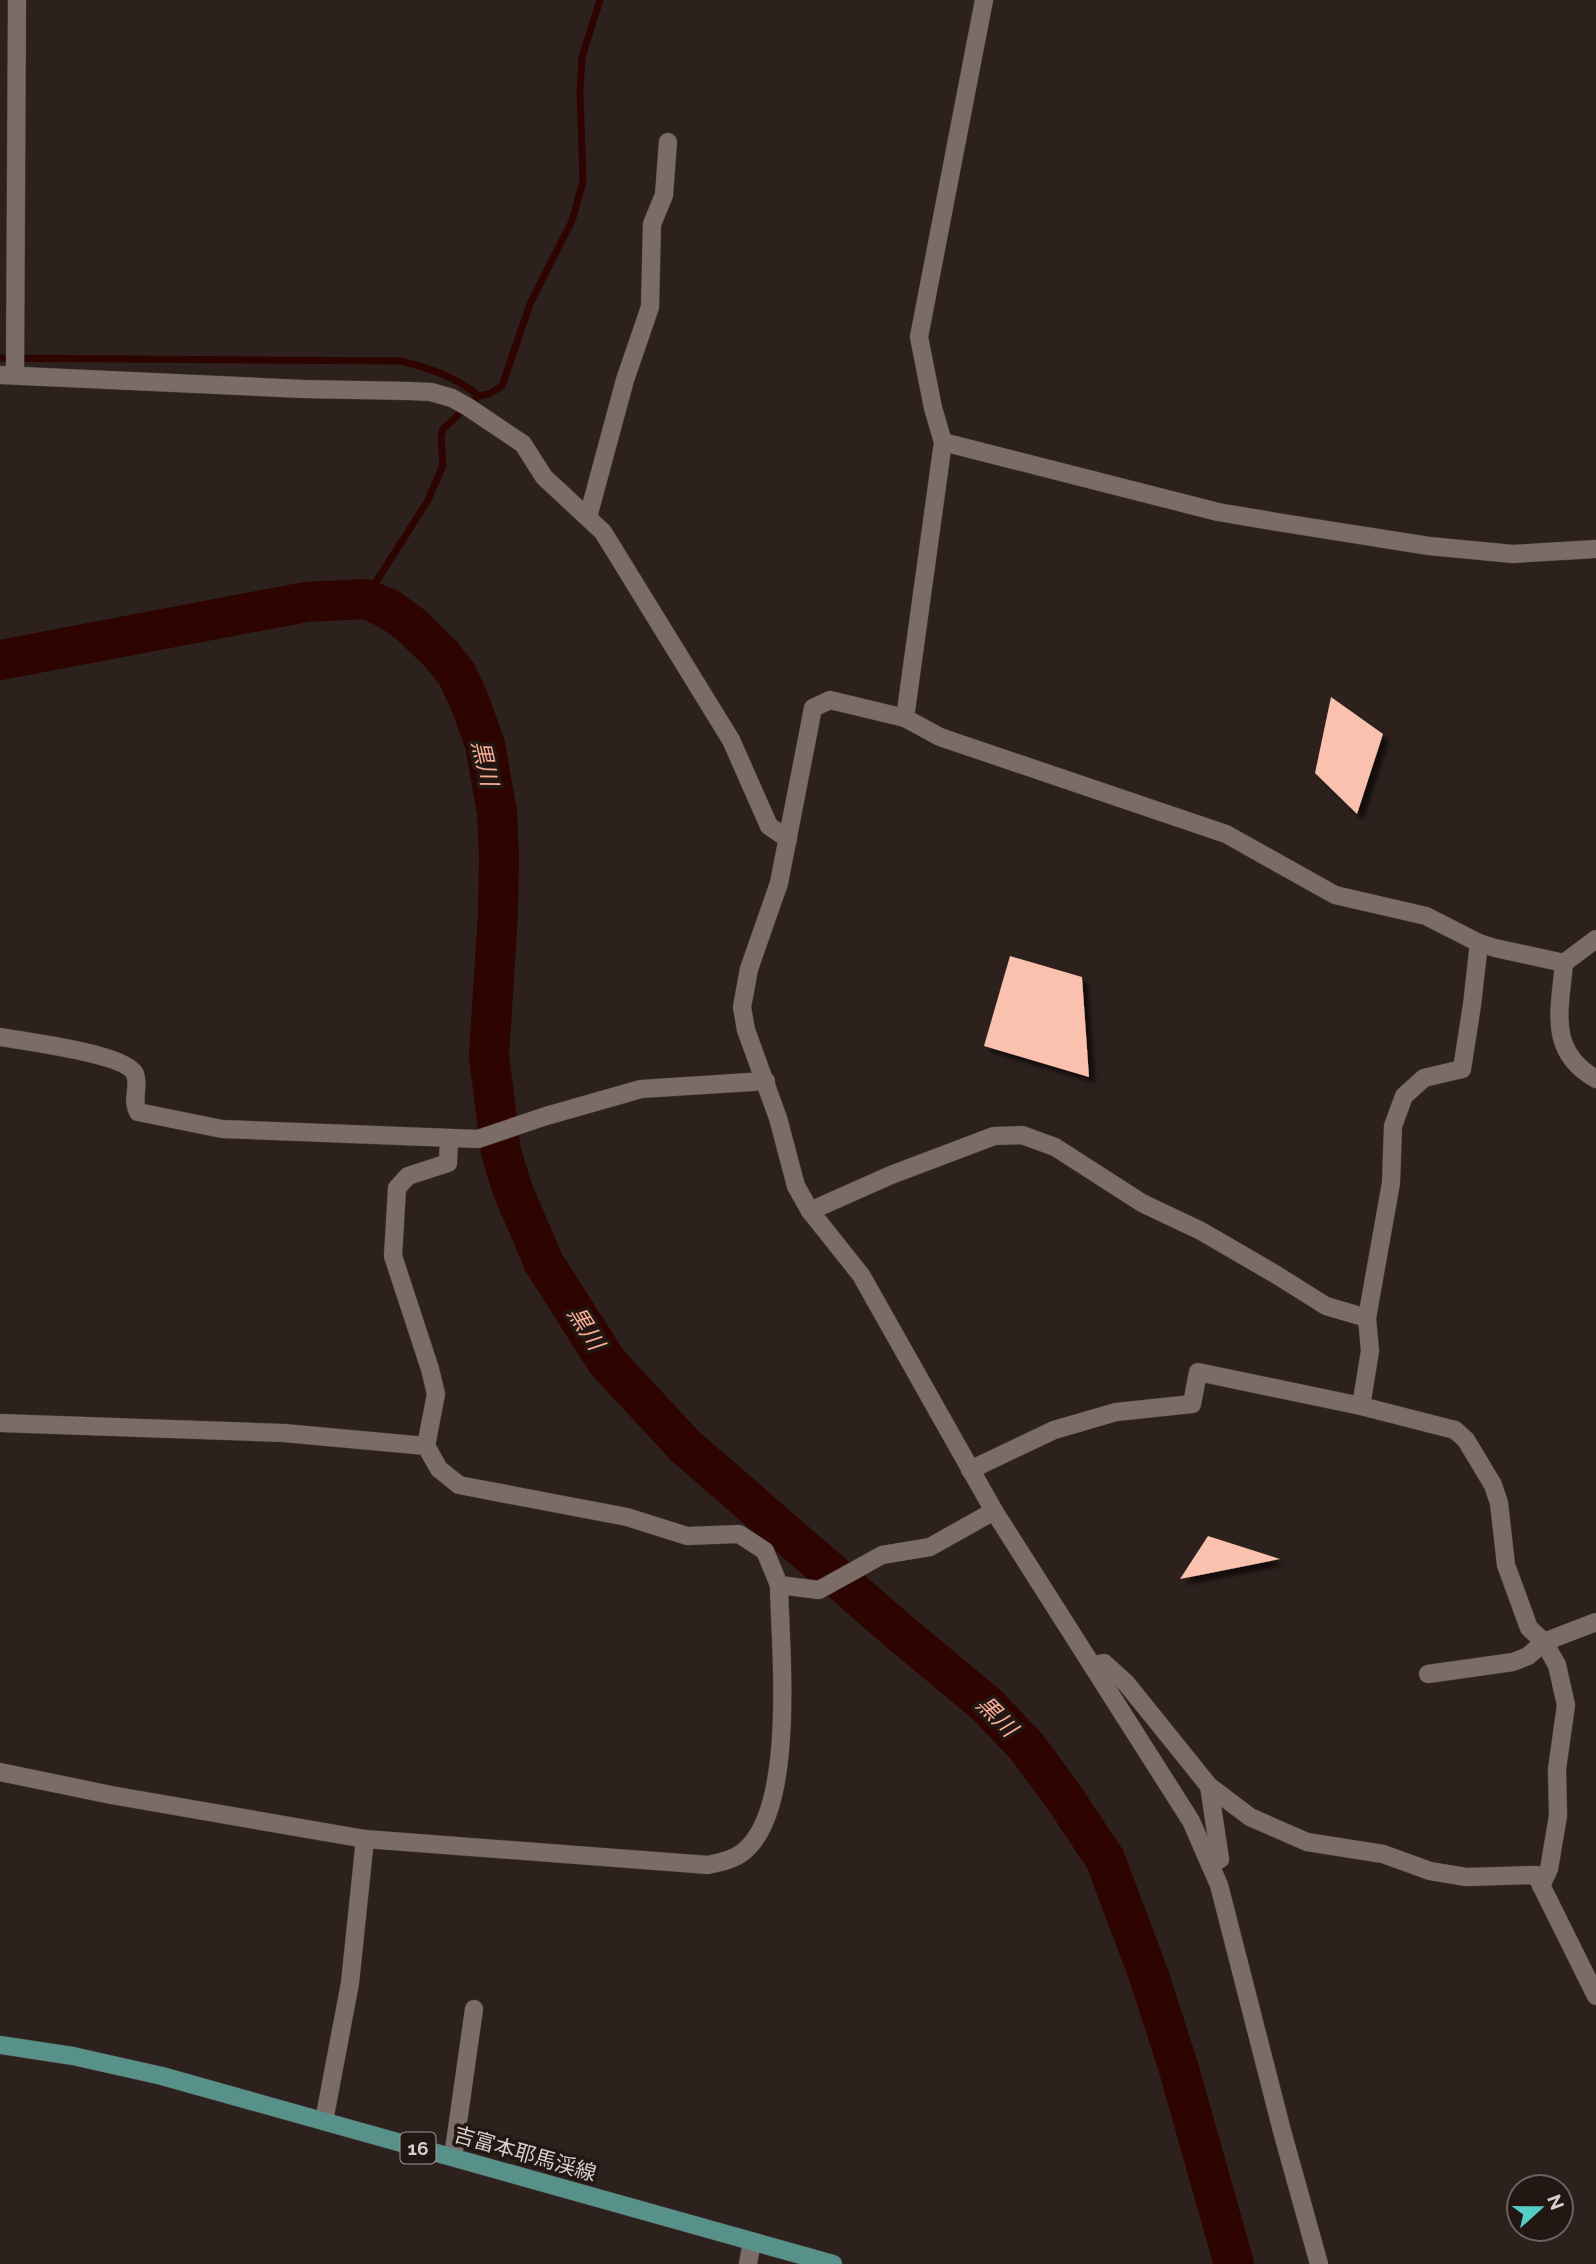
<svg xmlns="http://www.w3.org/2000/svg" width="1596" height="2264" font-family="Raleway,'Noto Sans JP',sans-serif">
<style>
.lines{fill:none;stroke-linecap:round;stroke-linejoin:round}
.stream{stroke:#2d0400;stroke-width:7}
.river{stroke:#2d0400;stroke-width:40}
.building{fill:#fbc1af;filter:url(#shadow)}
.minor-casing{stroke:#483d3a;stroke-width:19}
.primary-casing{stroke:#483d3a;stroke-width:19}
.minor{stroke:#7c6c68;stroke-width:18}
.primary{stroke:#57918a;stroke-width:18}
.labels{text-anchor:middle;stroke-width:7;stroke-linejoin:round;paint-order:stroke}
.shield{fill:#231714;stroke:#a29896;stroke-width:2}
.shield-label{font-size:19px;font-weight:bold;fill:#d8cfcd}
.street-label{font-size:21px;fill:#d8cfcd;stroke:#231714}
.water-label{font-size:23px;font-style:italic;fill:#f9ad95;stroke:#231714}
</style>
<defs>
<filter id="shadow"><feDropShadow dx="6" dy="6" stdDeviation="2" flood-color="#0009"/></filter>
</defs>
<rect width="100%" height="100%" fill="#2d211d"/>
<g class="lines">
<g class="stream">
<path d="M0,358l400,3c30,7 56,16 79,35"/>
<polyline points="365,599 427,502 438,477 443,465 441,437 443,429 479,396 489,394 502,386 530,304 572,221 583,181 580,90 582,57 600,0"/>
</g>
<polyline class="river" points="0,660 306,602 365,599 389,609 411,625 441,654 456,673 469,700 485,744 490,773 497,812 499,856 498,913 489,1056 501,1152 513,1191 544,1263 607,1362 686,1447 903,1635 987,1705 1027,1747 1065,1799 1105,1859 1148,1973 1178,2066 1234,2264"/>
</g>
<g class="building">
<polygon points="1331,697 1383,734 1357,814 1315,773"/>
<polygon points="1010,956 1082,977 1089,1077 984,1046"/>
<polygon points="1208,1536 1280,1559 1180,1579"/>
</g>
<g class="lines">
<g class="minor-casing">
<g id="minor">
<polyline points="0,375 303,389 409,391 431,392 452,398 468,407 523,444 544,477 603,532 731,740 769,826 788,839"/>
<polyline points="15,375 17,0"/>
<polyline points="943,442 1218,512 1277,522 1429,546 1513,554 1596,549"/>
<polyline points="588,517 625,380 650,307 652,224 664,195 668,142"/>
<polyline points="905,718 943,442 933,408 919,337 984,0"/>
<polyline points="1564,963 1596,939"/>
<path d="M0,1037c24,4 126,17 135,37 5,13 -4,25 3,38l84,17 256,10 68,-23 95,-27 125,-8"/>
<polyline points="810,1211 891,1175 994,1136 1022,1135 1055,1147 1142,1203 1201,1231 1275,1274 1326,1306 1367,1318"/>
<polyline points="1361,1406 1370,1351 1367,1318 1391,1183 1393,1126 1404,1096 1424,1078 1462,1069 1472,1005 1479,943"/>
<polyline points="0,1423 284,1433 426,1446 439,1469 459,1485 627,1517 687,1536 739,1534 765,1551 779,1585 819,1590 882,1555 930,1547 994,1511"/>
<polyline points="426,1446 436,1394 430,1369 393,1256 397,1188 408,1176 448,1163 449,1138"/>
<polyline points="970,1470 1054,1430 1116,1412 1192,1404 1198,1372 1361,1406 1455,1430 1466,1440 1493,1485 1499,1503 1506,1565 1529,1628 1544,1642 1596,1622"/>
<polyline points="1093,1665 1104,1663 1126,1683 1209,1786 1250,1817 1307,1842 1383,1854 1430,1871 1466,1877 1536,1875 1596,1996"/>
<polyline points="1428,1674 1513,1662 1528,1656 1544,1642 1557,1665 1566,1705 1557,1769 1558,1816 1549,1869 1541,1886"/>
<path d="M0,1772l111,23 254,44 343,26c13,-3 25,-5 35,-13 54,-42 37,-204 36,-267"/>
<polyline points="1209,1786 1220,1859 1210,1865"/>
<polyline points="324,2121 350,1983 365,1839"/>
<polyline points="453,2157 474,2009"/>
<polyline points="748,2264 752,2241"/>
<path d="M1319,2264l-37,-133 -63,-246 -28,-64 -197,-310 -133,-236 -51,-64 -14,-25 -18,-68 -32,-88 -4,-23 7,-38 30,-86 34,-175 17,-8 75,18 35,19 286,97 109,61 91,21 53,27 16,5 69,15c-4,47 -17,88 32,116"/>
</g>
</g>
<g class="primary-casing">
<polyline id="primary" points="0,2045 73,2056 162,2076 833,2264"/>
</g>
<use href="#minor" class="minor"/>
<use href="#primary" class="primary"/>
</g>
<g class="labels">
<rect class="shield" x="400.5" y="2132.5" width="35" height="31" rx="5"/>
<g class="shield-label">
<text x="418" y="2155">16</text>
</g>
<g class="street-label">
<text transform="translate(525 2154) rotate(16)" y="7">吉富本耶馬渓線</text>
</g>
<g class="water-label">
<text transform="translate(485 763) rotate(77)" y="8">黒川</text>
<text transform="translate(586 1328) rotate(58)" y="8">黒川</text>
<text transform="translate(997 1716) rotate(45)" y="8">黒川</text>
</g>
</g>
<g transform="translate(1540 2208) rotate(69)"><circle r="33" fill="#231714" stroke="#6b615e" stroke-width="2"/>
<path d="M0-5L12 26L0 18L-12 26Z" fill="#55cec5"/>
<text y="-10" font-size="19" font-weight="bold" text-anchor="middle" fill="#d8cfcd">N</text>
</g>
</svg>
